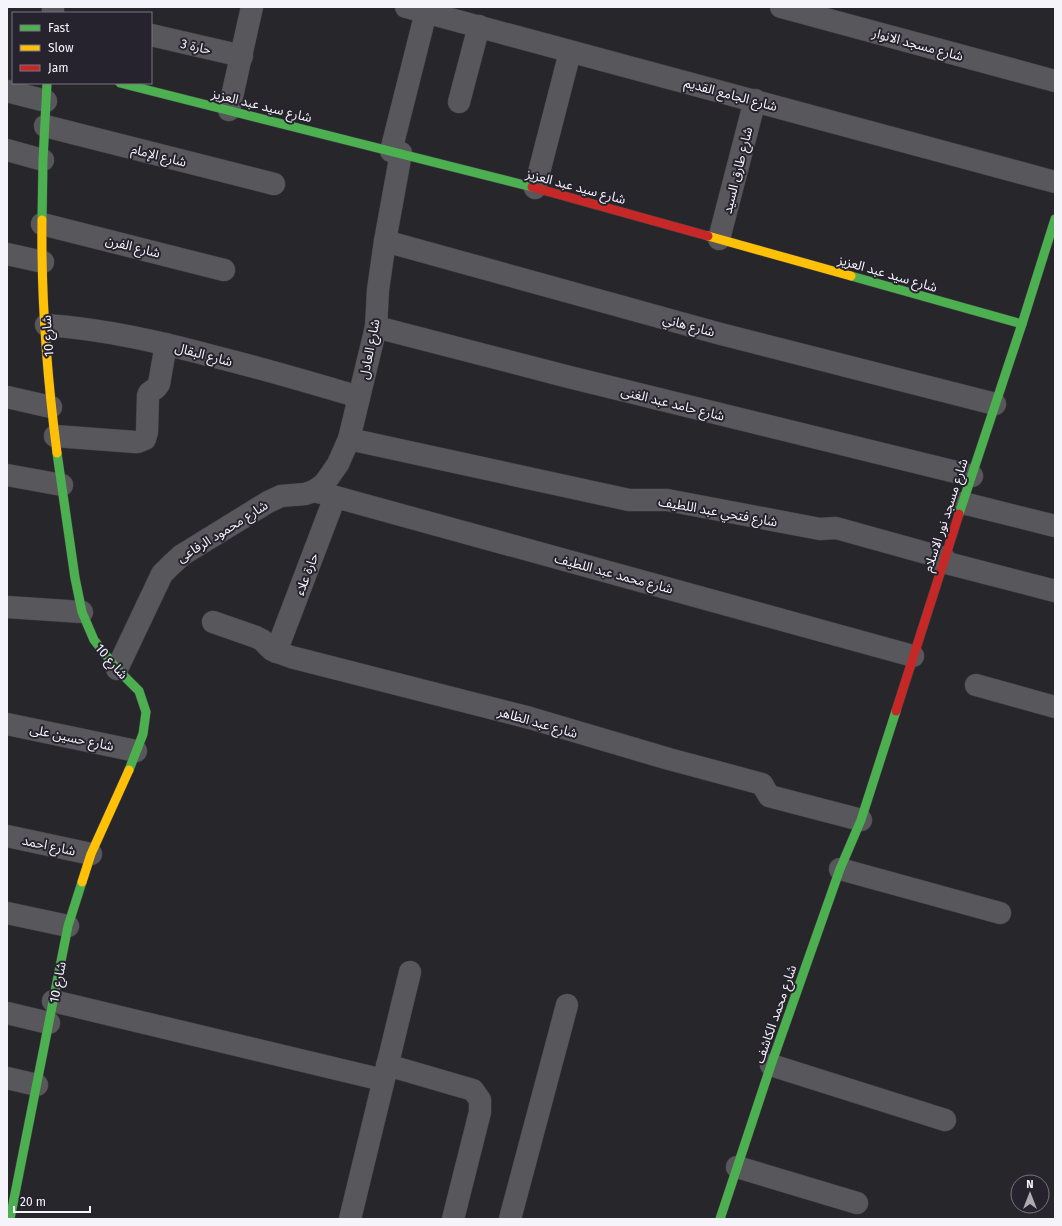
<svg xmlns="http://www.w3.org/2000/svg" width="1062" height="1226" font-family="'Fira Sans','Noto Sans Arabic',sans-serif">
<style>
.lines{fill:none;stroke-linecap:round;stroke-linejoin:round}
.street-casing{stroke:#424046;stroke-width:23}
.fast-casing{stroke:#424046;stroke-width:10}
.slow-casing{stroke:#424046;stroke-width:10}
.jam-casing{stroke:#424046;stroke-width:10}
.street{stroke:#58575b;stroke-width:22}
.fast{stroke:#4caf50;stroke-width:9}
.slow{stroke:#ffc107;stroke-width:9}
.jam{stroke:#c62828;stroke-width:9}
.labels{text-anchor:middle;stroke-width:4;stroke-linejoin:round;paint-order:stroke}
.street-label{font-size:13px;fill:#f6f4fb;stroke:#26232e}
</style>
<rect width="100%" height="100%" fill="#27262b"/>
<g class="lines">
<g class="street-casing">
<g id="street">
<polyline points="406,7 1055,182"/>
<polyline points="781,7 1055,81"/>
<polyline points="53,13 53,7"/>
<polyline points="151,35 242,56"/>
<polyline points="7,91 46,101"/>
<polyline points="459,102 479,26"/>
<polyline points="229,110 252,7"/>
<polyline points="45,126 274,184"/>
<polyline points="7,150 43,160"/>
<polyline points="391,151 426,12"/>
<polyline points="535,188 570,52"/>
<polyline points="42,224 224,270"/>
<polyline points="719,239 755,100"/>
<polyline points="385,241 717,333 995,404"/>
<polyline points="7,254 43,262"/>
<path d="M46,325c58,4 114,17 170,32 48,12 96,26 143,40"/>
<polyline points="376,327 569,377 972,476"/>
<polyline points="7,397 51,407"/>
<polyline points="55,436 135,442 138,442 145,439 147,432 148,396 149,393 156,388 159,384 166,344"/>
<polyline points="349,439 629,500 667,500 820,529 836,528 944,558"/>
<polyline points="7,475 62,485"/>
<polyline points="314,491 913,656"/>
<polyline points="963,503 1055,526"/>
<polyline points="943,562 1055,591"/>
<polyline points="7,607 82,612"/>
<polyline points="213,622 256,637 262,640 272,650 291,657 530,718 669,759 762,784 769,796 861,820"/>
<polyline points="276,652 335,497"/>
<polyline points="117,669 162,574 171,565 182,555 268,502 281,496 305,494 314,491 324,484 338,464 349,439 376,327 378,290 385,241 401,153"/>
<polyline points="976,685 1055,707"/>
<polyline points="7,724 136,751"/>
<polyline points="7,836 91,854"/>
<polyline points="840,869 1000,913"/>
<polyline points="7,913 68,926"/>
<polyline points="53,1001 383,1080"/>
<polyline points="7,1013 49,1023"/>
<polyline points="387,1065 473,1090 480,1100 480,1112 453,1219"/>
<polyline points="771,1065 945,1120"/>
<polyline points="7,1078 37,1085"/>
<polyline points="737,1167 857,1203"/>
<polyline points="350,1219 410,972"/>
<polyline points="510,1219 567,1005"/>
</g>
</g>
<g class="fast-casing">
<g id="fast">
<polyline points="120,83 532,187"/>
<polyline points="42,220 43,160 47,83"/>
<polyline points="851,276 1022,324"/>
<polyline points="57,453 75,578 82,612 94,640 117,669 139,691 146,712 143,734 129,770"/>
<polyline points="959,514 1022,324 1055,219"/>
<polyline points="10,1219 68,926 82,882"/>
<polyline points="720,1219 771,1065 840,869 861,820 896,711"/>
</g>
</g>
<g class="slow-casing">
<g id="slow">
<path d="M42,220c-1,77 5,156 15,233"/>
<polyline points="708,236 851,276"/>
<polyline points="82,882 91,854 129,770"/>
</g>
</g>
<g class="jam-casing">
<g id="jam">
<polyline points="532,187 708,236"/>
<polyline points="896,711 959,514"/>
</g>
</g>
<use href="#street" class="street"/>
<use href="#fast" class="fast"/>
<use href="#slow" class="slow"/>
<use href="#jam" class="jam"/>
</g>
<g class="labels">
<g class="street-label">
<text transform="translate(918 44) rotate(15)" y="5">شارع مسجد الانوار</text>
<text transform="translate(196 46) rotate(13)" y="5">حارة 3</text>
<text transform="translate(731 94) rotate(15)" y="5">شارع الجامع القديم</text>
<text transform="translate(262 105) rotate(14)" y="5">شارع سيد عبد العزيز</text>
<text transform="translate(159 155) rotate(14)" y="5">شارع الإمام</text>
<text transform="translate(737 170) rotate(-76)" y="5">شارع طارق السيد</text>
<text transform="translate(576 186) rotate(15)" y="5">شارع سيد عبد العزيز</text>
<text transform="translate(133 246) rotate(14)" y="5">شارع الفرن</text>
<text transform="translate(888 273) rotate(16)" y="5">شارع سيد عبد العزيز</text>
<text transform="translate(689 325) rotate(15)" y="5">شارع هاني</text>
<text transform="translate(47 336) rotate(-94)" y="5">شارع 10</text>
<text transform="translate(369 349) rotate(-79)" y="5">شارع العادل</text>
<text transform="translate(204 354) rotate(15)" y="5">شارع البقال</text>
<text transform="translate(673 403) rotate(14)" y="5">شارع حامد عبد الغنى</text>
<text transform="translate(718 511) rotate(10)" y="5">شارع فتحي عبد اللطيف</text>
<text transform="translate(945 515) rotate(-72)" y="5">شارع مسجد نور الاسلام</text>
<text transform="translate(222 531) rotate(-32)" y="5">شارع محمود الرفاعى</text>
<text transform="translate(614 573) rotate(15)" y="5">شارع محمد عبد اللطيف</text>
<text transform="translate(306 574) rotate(-69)" y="5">حارة علاء</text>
<text transform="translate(112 661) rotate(49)" y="5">شارع 10</text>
<text transform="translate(538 722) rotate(16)" y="5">شارع عبد الظاهر</text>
<text transform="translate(72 737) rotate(12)" y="5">شارع حسين على</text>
<text transform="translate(49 845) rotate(12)" y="5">شارع احمد</text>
<text transform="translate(57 982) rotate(-79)" y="5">شارع 10</text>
<text transform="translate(775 1014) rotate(-71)" y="5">شارع محمد الكاشف</text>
</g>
</g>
<rect width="1062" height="1226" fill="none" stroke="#f6f4fb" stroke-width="16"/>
<rect x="12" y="12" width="140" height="72" fill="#26232e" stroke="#797780"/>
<rect x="20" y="25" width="20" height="6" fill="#4caf50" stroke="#797780"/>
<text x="48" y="32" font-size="12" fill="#f6f4fb">Fast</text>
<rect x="20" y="45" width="20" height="6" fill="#ffc107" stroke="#797780"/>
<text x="48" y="52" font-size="12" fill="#f6f4fb">Slow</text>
<rect x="20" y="65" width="20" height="6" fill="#c62828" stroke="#797780"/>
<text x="48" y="72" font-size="12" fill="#f6f4fb">Jam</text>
<g transform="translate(1030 1194)"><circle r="19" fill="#26232e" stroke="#797780"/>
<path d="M0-3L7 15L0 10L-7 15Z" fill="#aeacb2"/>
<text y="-6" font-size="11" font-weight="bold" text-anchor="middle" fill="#f6f4fb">N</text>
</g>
<path d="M14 1206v6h76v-6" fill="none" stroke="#f6f4fb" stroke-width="2"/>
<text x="20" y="1206" font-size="12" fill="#f6f4fb" stroke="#26232e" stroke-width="3" paint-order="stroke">20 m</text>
</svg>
